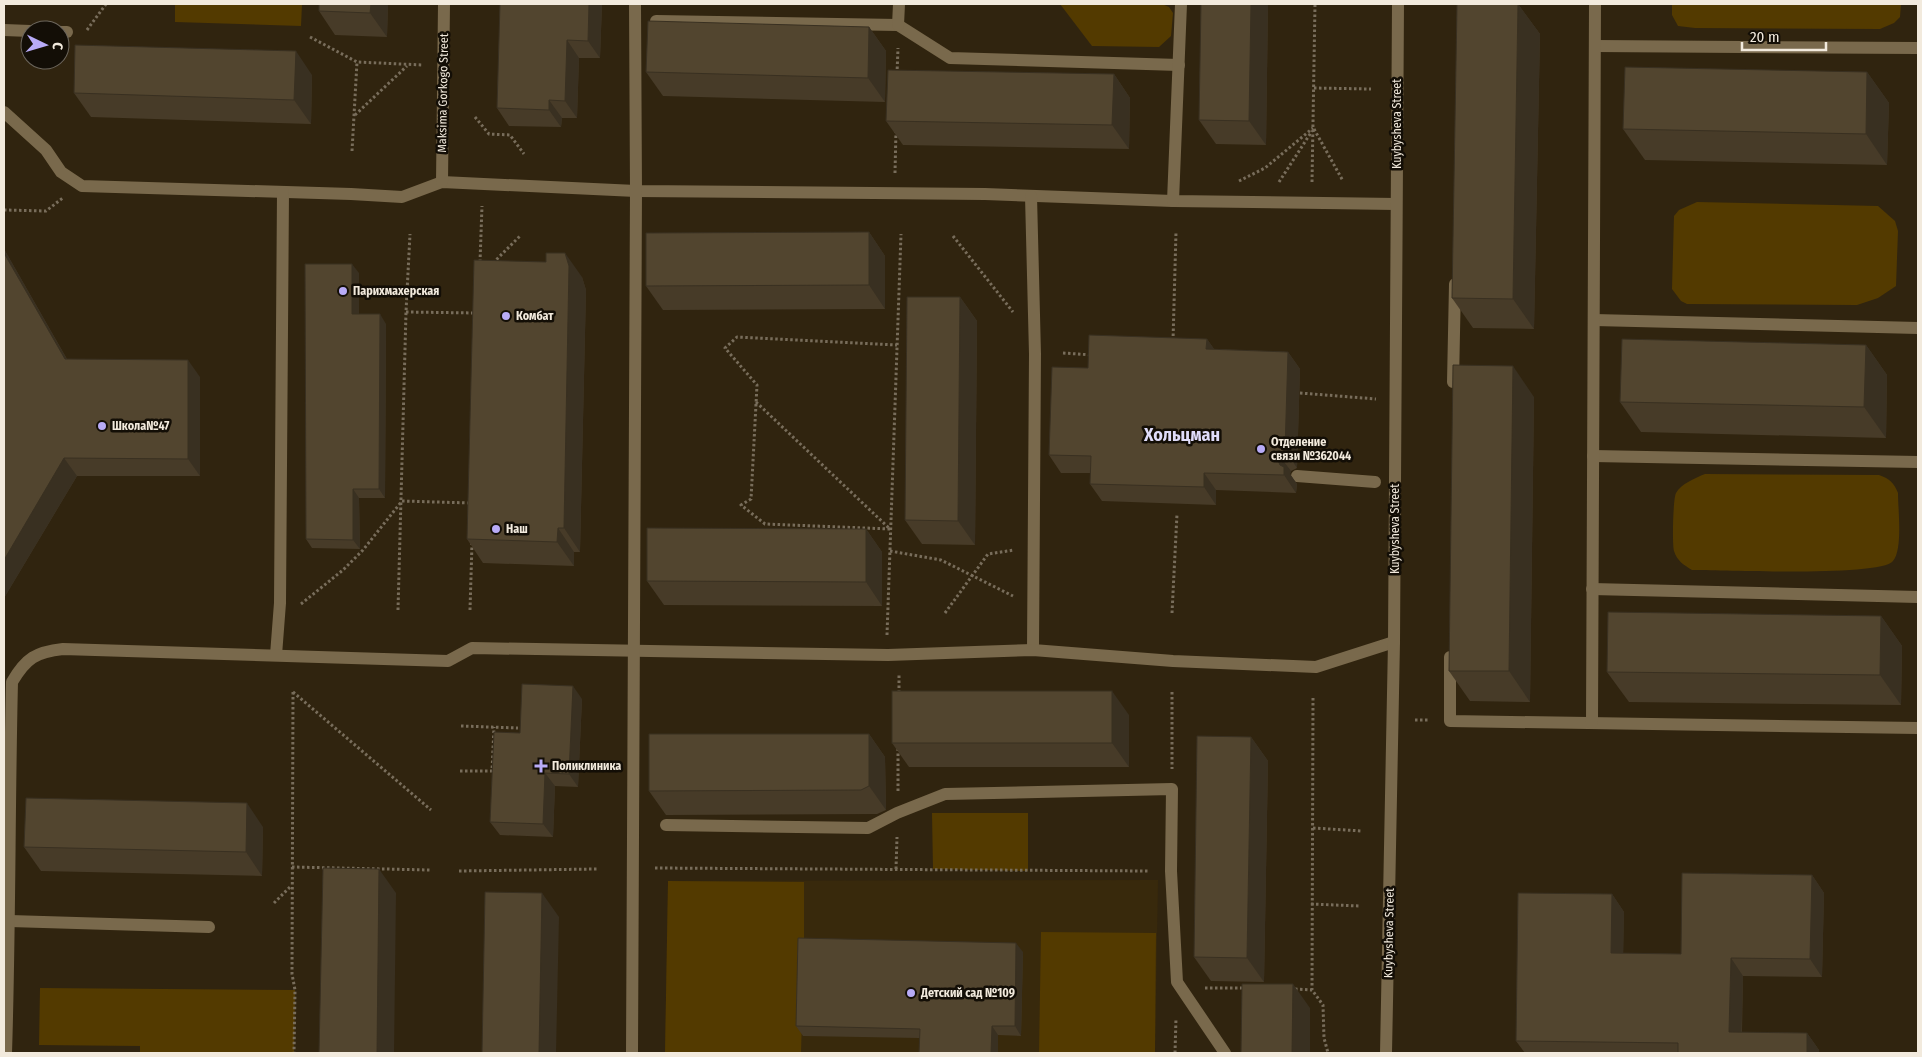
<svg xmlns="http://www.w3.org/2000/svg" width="1922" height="1057" font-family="'Fira Sans Condensed',sans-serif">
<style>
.built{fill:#38290c}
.green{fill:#533a00}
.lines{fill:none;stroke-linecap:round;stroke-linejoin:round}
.path{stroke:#786d5b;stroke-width:3;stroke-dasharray:2.5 2.5;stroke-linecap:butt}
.minor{stroke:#79694c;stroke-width:12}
.wall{fill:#473b28}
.shaded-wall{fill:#393021}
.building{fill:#52452f;stroke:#393021}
.poi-dot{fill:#b8abf7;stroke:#130e06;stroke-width:2}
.labels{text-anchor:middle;stroke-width:5;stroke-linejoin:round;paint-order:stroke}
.street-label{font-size:12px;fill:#f2eadd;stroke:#130e06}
.poi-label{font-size:12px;font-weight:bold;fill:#f2eadd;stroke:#130e06;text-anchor:start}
.district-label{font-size:18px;font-weight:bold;fill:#dfdcf9;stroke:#130e06}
</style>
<rect width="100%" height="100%" fill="#30240f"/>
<polygon class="built" points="1158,880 1155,1053 665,1053 668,881"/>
<g class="green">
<polygon points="175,4 302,4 301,26 175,22"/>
<polygon points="1060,4 1162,4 1169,7 1173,13 1171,36 1159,47 1092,46"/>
<polygon points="1672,4 1901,4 1900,17 1894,23 1880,29 1695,28 1678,26 1672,15"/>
<polygon points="1697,202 1878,206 1895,221 1898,231 1896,286 1878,298 1857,305 1687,304 1681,301 1672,289 1674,216 1679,210"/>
<path d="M1705,474l174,1c11,4 15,8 19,18 0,17 5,56 -5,68 -12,16 -172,9 -201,9 -8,-5 -15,-9 -18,-19 -2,-6 -1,-53 2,-58 5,-9 19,-15 29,-19z"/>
<polygon points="932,813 1028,813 1028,871 933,869"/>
<polygon points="668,881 804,882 804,948 801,1053 665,1053"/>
<polygon points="1041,932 1156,933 1155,1053 1039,1053"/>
<polygon points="40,988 295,990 294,1053 140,1053 140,1046 39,1045"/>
</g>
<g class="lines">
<g class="path">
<polyline points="87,30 106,4"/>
<polyline points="310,37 357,62 423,65"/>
<polyline points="897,74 898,48"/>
<polyline points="1314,88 1371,89"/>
<polyline points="355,115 407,66"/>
<polyline points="475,117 489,134 510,135 524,154"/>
<polyline points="1314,129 1343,181"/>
<polyline points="352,151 357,62"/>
<polyline points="895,173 896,130"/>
<polyline points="1239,181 1265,168 1313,128"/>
<polyline points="1279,182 1312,131"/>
<polyline points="1312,182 1315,4"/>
<polyline points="4,210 46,211 64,197"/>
<polyline points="953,236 1013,312"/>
<polyline points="480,262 482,206"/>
<polyline points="493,263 521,235"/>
<polyline points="406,312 475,313"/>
<polyline points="1173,341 1176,232"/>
<polyline points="1063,353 1092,355"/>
<polyline points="1300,393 1376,399"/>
<polyline points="756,402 890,529"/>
<polyline points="890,529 765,524 741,505 751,499 757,385 725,348 737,337 897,345"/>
<polyline points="890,551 941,560 1013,596"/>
<polyline points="301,604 343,570 363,550 402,501 470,503"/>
<polyline points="398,610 406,312 410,234"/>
<polyline points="470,610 472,543"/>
<polyline points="945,613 988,554 1014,550"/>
<polyline points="1172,613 1177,514"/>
<polyline points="887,635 901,234"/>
<polyline points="293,692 292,974 295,990 294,1053"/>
<polyline points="293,692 431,810"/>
<polyline points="1172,692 1172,769"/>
<polyline points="899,693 899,674"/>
<polyline points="1313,698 1312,990 1323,1005 1324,1038 1328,1053"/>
<polyline points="1415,720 1429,720"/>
<polyline points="461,726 518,728"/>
<polyline points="460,771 492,771 494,727"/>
<polyline points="898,791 898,747"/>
<polyline points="1313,828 1362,831"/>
<polyline points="292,867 430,870"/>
<polyline points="655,868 1150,871"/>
<polyline points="896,869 897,837"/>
<polyline points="459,871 597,869"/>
<polyline points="274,903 291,886"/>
<polyline points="1311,904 1359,906"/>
<polyline points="1205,988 1246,988"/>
<polyline points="1295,989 1312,990"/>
<polyline points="1175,1053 1176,1018"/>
</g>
<g class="minor">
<polyline points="656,21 898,25 950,58 1179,65"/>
<polyline points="898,25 899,4"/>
<polyline points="4,30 30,31"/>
<polyline points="60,32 67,32"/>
<polyline points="1595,46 1918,48"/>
<polyline points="4,112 46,150 61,172 82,186 351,194 402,197 442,182 636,191 985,194 1173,201 1396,204"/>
<polyline points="442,182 444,4"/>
<polyline points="1031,196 1035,354 1033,650"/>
<polyline points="1173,201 1181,4"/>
<polyline points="1594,320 1918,328"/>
<polyline points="1453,382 1455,284"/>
<polyline points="1593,456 1918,462"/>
<polyline points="1297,476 1375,482"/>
<polyline points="1592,589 1918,597"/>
<polyline points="276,655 280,603 283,192"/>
<polyline points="1450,657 1450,721 1918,728"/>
<polyline points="1592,723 1595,4"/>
<polyline points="666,825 868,828 897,813 945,794 1172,789 1171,871 1177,982 1225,1053"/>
<polyline points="10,921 209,927"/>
<path d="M6,1053c4,-124 3,-247 6,-371 14,-24 24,-30 51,-33l385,12 24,-13 416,7 145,-5 140,11 143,6 78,-25"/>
<polyline points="632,1053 636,191 635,4"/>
<polyline points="1386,1053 1394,642 1398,4"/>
</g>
</g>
<g class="wall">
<polygon points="388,4 387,37 335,35 319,11"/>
<polygon points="500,4 602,4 600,58 579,58 577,118 562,118 561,127 509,126 497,108"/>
<polygon points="1201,4 1268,4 1266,145 1216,144 1199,120"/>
<polygon points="1518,4 1540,34 1534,329 1473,328 1452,298"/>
<polygon points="869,27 886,51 885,102 663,96 646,72"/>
<polygon points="1867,72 1889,103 1887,165 1645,160 1623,129"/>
<polygon points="1114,74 1130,98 1129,149 903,145 886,121"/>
<polygon points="312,75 311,124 91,117 74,93"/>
<polygon points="869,232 885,256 885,309 663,310 646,286"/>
<polygon points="4,249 67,359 200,377 200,476 77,476 4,598"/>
<polygon points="359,273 359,314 386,324 385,498 359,498 360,549 312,548 306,539"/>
<polygon points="582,277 586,290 580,552 574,552 574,566 483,563 467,539"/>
<polygon points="960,297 977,321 975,545 922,544 905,520"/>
<polygon points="1207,339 1214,349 1288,352 1300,369 1297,468 1291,471 1290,474 1297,484 1296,493 1216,490 1216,505 1102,501 1090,484 1090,473 1061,473 1049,455 1088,368"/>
<polygon points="1866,345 1887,375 1886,438 1641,432 1620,402"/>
<polygon points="1534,397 1530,702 1470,701 1449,671"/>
<polygon points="866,529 882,552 882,606 664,605 647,581"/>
<polygon points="1881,616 1902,646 1901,705 1629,702 1607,672"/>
<polygon points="582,699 578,787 555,786 553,837 500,835 490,822 520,733"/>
<polygon points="1129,715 1129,767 909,767 892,743"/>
<polygon points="869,734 885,757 886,810 877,814 666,815 649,791"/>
<polygon points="1251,737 1268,761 1264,982 1211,981 1194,957"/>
<polygon points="263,827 262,876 41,871 24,847"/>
<polygon points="1812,875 1824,893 1822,977 1743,976 1742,1032 1807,1033 1819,1050 1819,1053 1525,1053 1516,1041 1612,894 1624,912 1623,953 1681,954"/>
<polygon points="1023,952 1021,1036 998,1035 919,1038 803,1036 796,1026"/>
</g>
<g class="shaded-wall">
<polygon points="371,4 388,4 387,37 370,13"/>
<polygon points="589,4 602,4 600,58 588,41"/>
<polygon points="1251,4 1268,4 1266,145 1249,121"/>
<polygon points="1518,4 1540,34 1534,329 1513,299"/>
<polygon points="869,27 886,51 885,102 868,78"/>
<polygon points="567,40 579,58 577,118 565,101"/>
<polygon points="296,51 312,75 311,124 294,100"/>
<polygon points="1867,72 1889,103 1887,165 1866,134"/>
<polygon points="1114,74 1130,98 1129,149 1112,125"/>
<polygon points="549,100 562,118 561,127 549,110"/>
<polygon points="869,232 885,256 885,309 869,285"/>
<polygon points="4,249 77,377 65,359 4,253"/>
<polygon points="565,253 582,277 586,290 580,552 564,528"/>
<polygon points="352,264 359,273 359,323 352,314"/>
<polygon points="960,297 977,321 975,545 958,521"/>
<polygon points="380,314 386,324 385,498 379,489"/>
<polygon points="1207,339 1219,356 1206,349"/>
<polygon points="1866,345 1887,375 1886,438 1864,407"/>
<polygon points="1288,352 1300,369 1297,468 1285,450"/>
<polygon points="188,360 200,377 200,476 188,459"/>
<polygon points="1513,366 1534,397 1530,702 1509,671"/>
<polygon points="1278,454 1291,471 1290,474 1297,484 1296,493 1284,475 1277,458"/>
<polygon points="64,458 77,476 4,598 4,560"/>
<polygon points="1204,473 1216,490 1216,505 1204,487"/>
<polygon points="353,489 359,498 360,549 353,540"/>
<polygon points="558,528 574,552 574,566 557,542"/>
<polygon points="866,529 882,552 882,606 866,582"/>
<polygon points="1881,616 1902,646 1901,705 1880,675"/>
<polygon points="573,686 582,699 578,787 569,774"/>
<polygon points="1112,691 1129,715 1129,767 1112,743"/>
<polygon points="869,734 885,757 886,810 869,786"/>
<polygon points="1251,737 1268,761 1264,982 1247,958"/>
<polygon points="545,773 555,786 553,837 543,824"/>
<polygon points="247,803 263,827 262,876 246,852"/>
<polygon points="379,869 396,893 394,1053 377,1053"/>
<polygon points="1812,875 1824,893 1822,977 1810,959"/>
<polygon points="542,893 559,917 556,1053 539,1053"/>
<polygon points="1612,894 1624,912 1623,971 1611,953"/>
<polygon points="1016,943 1023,952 1021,1036 1015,1026"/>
<polygon points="1731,958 1743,976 1741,1049 1729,1032"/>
<polygon points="1293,984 1310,1008 1310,1053 1292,1053"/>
<polygon points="992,1026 998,1035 998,1053 991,1053"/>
<polygon points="1807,1033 1819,1050 1819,1053 1807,1053"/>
</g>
<g class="building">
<polygon points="319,4 371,4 370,13 319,11"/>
<polygon points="500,4 589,4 588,41 567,40 565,101 549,100 549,110 497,108"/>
<polygon points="1201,4 1251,4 1249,121 1199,120"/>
<polygon points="1457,4 1518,4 1513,299 1452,298"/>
<polygon points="648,21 869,27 868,78 646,72"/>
<polygon points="75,45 296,51 294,100 74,93"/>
<polygon points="1625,67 1867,72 1866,134 1623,129"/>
<polygon points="888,70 1114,74 1112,125 886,121"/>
<polygon points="869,232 869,285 646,286 646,233"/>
<polygon points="4,253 65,359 188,360 188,459 64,458 4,560"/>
<polygon points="546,253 565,253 569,266 564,528 558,528 557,542 467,539 474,260 546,262"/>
<polygon points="305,264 352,264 352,314 380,314 379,489 353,489 353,540 306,539"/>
<polygon points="907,297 960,297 958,521 905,520"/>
<polygon points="1089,335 1207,339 1206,349 1288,352 1285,450 1278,454 1277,458 1280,465 1284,467 1284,475 1204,473 1204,487 1090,484 1091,456 1049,455 1052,367 1088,368"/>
<polygon points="1622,339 1866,345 1864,407 1620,402"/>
<polygon points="1453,365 1513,366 1509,671 1449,671"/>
<polygon points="647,528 866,529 866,582 647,581"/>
<polygon points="1608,612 1881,616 1880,675 1607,672"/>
<polygon points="522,684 573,686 569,774 545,773 543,824 490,822 494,732 520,733"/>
<rect x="892" y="691" width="220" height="52"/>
<polygon points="649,734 869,734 869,786 861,790 649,791"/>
<polygon points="1197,736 1251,737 1247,958 1194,957"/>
<polygon points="26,798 247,803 246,852 24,847"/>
<polygon points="323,868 379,869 377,1053 319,1053"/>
<polygon points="1682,873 1812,875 1810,959 1731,958 1729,1032 1807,1033 1807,1053 1678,1053 1678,1043 1516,1041 1518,893 1612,894 1611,953 1681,954"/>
<polygon points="485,892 542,893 539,1053 482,1053"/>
<polygon points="798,938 1016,943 1015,1026 992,1026 991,1053 919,1053 920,1029 796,1026"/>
<polygon points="1242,984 1293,984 1292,1053 1241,1053"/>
</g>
<g class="poi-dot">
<circle cx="343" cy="291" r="5"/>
<circle cx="506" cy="316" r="5"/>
<circle cx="102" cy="426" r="5"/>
<circle cx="1261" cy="449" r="5"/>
<circle cx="496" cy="529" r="5"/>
<path d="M538.5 758.5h5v5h5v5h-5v5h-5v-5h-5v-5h5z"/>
<circle cx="911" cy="993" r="5"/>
</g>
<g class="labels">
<g class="street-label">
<text transform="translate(443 93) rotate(-89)" y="4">Maksima Gorkogo Street</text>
<text transform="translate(1397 124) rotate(-90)" y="4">Kuybysheva Street</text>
<text transform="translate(1395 529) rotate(-90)" y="4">Kuybysheva Street</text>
<text transform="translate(1389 933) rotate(-89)" y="4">Kuybysheva Street</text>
</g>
<g class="poi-label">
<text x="353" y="295">Парихмахерская</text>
<text x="516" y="320">Комбат</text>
<text x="112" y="430">Школа№47</text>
<text x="1271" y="446">Отделение<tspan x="1271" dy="14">связи №362044</tspan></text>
<text x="506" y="533">Наш</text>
<text x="552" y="770">Поликлиника</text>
<text x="921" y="997">Детский сад №109</text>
</g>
<g class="district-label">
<text x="1182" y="441">Хольцман</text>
</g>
</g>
<rect width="1922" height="1057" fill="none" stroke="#f2eadd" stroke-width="10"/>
<g transform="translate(45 45) rotate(95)"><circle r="24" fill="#130e06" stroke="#6c665c"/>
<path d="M0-4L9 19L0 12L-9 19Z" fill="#b8abf7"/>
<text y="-8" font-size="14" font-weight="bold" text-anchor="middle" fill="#f2eadd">С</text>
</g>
<path d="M1742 42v8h84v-8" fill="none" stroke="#f2eadd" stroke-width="2.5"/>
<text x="1750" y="42" font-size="15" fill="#f2eadd" stroke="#130e06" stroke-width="4" paint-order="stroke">20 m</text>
</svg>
